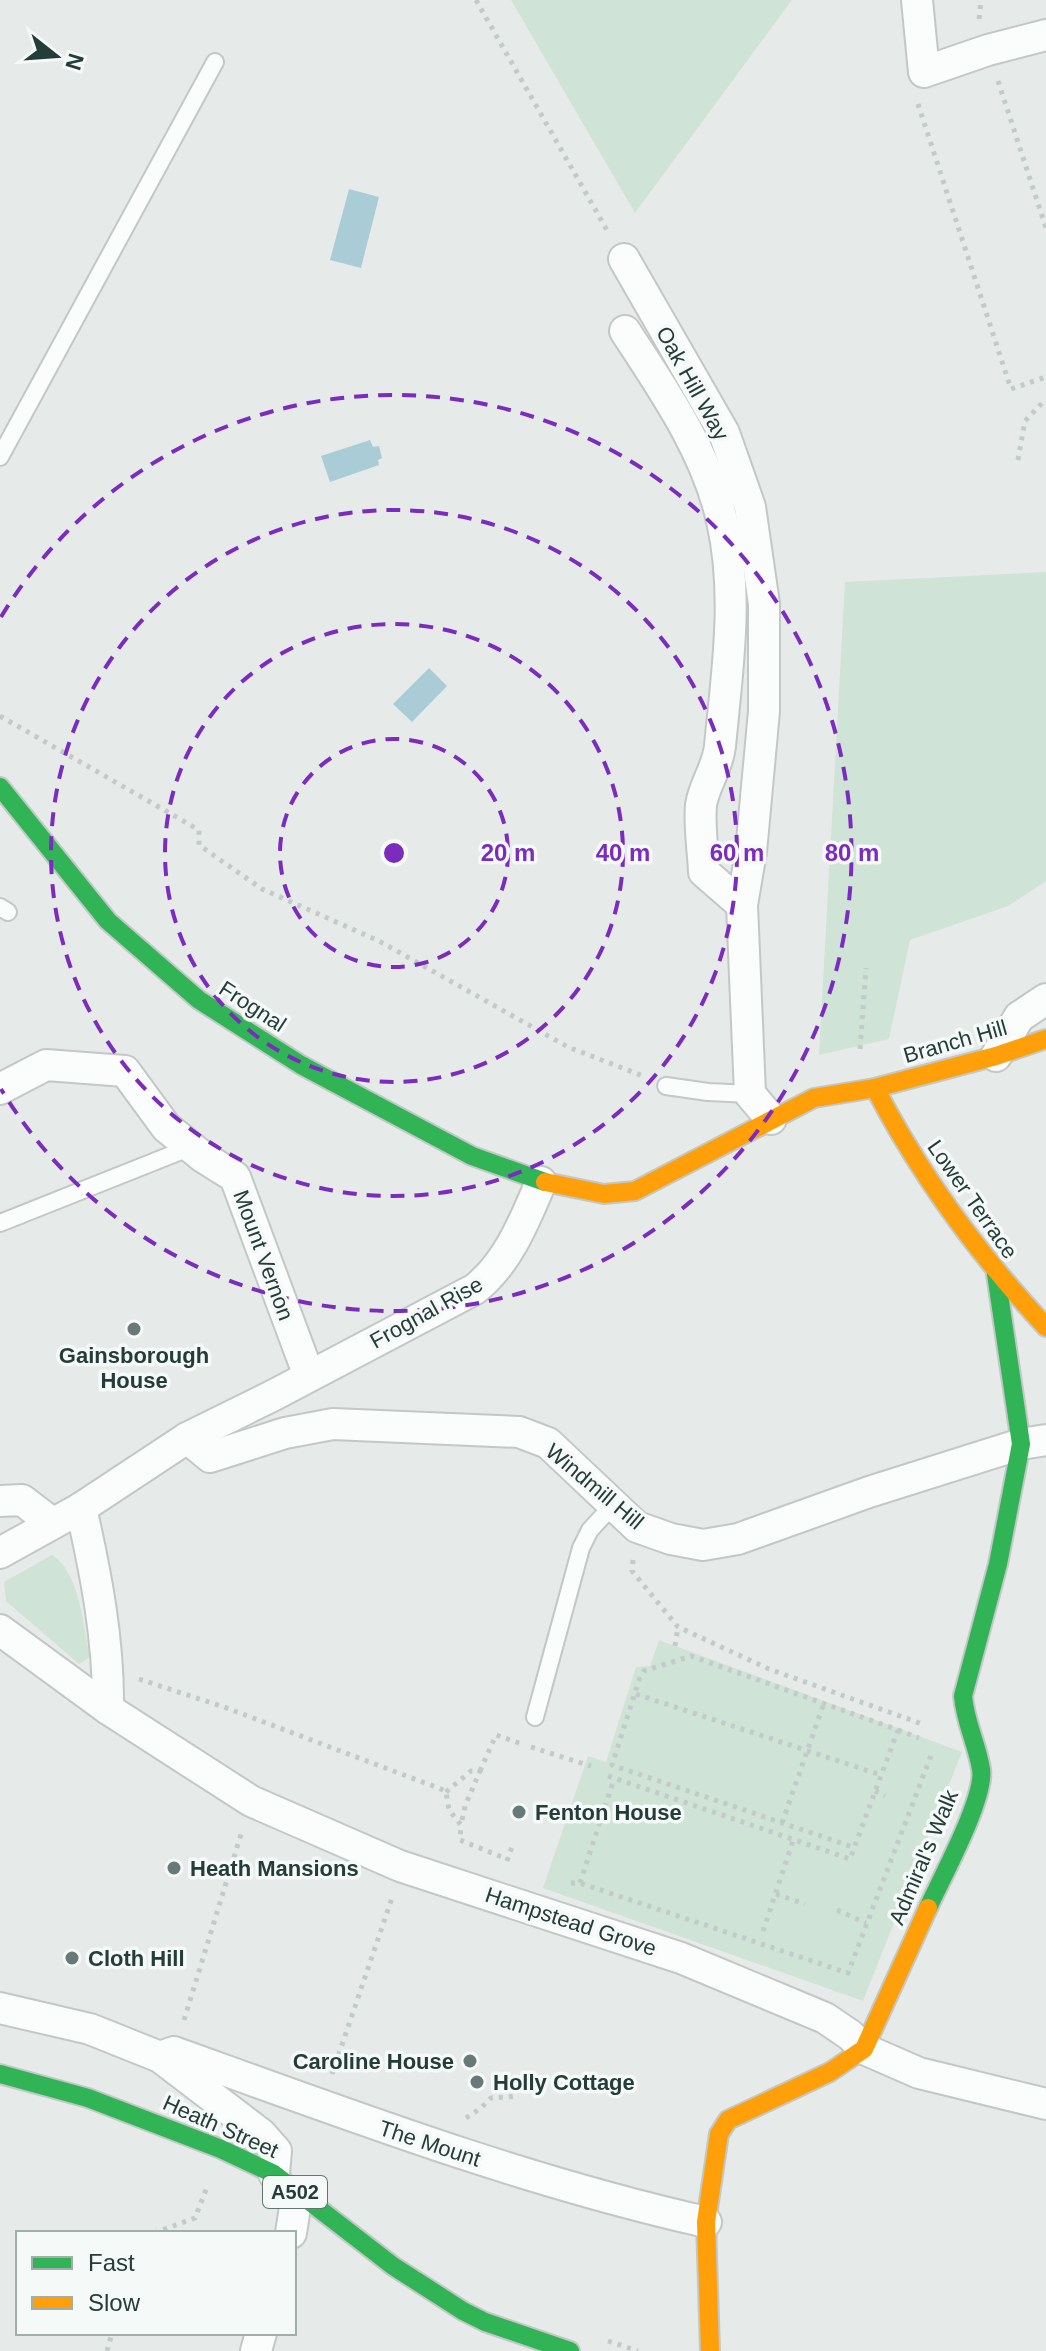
<svg xmlns="http://www.w3.org/2000/svg" width="1046" height="2351" font-family="Arial,sans-serif">
<style>
.green{fill:#d0e3d7}
.water{fill:#aaccd6}
.lines{fill:none;stroke-linecap:round;stroke-linejoin:round}
.lane-casing{stroke:#c3c8c6;stroke-width:20}
.street-casing{stroke:#c3c8c6;stroke-width:34}
.fast-casing{stroke:#c2c8c6;stroke-width:22}
.slow-casing{stroke:#c2c8c6;stroke-width:22}
.path{stroke:#c2cbc9;stroke-width:5;stroke-dasharray:4 6;stroke-linecap:butt}
.lane{stroke:#fbfcfc;stroke-width:16}
.street{stroke:#fbfcfc;stroke-width:30}
.fast{stroke:#30b455;stroke-width:18}
.slow{stroke:#ff9f0a;stroke-width:18}
.ring{fill:none;stroke:#7b2cbf;stroke-width:4;stroke-dasharray:14 10}
.poi-dot{fill:#687a77;stroke:#f5f9f7;stroke-width:3}
.labels{text-anchor:middle;stroke-width:7;stroke-linejoin:round;paint-order:stroke}
.shield{fill:#f5f9f7;stroke:#637572;stroke-width:2}
.shield-label{font-size:20px;font-weight:bold;fill:#243d39}
.street-label{font-size:22px;fill:#243d39;stroke:#f5f9f7}
.poi-label{font-size:22px;font-weight:bold;fill:#243d39;stroke:#f5f9f7;text-anchor:start}
.centre{fill:#7b2cbf;stroke:#f5f9f7;stroke-width:4}
.ring-label{font-size:24px;text-anchor:middle;font-weight:bold;fill:#7b2cbf;stroke:#f5f9f7;stroke-width:7;stroke-linejoin:round;paint-order:stroke}
</style>
<rect width="100%" height="100%" fill="#e6ebe9"/>
<g class="green">
<polygon points="511,0 792,0 635,213"/>
<polygon points="1046,572 1046,881 1008,906 910,940 889,1039 819,1055 845,582"/>
<path d="M52,1555c28,17 31,72 38,102l-11,7 -73,-63 -2,-19z"/>
<polygon points="659,1640 962,1752 863,2001 543,1888 588,1756 606,1762 636,1667 650,1666"/>
</g>
<g class="water">
<polygon points="349,189 379,197 361,268 330,260"/>
<polygon points="370,440 373,447 379,446 382,458 378,460 379,465 330,482 321,456"/>
<polygon points="429,668 447,686 412,722 393,704"/>
</g>
<g class="lines">
<g class="lane-casing">
<g id="lane">
<polyline points="0,457 215,62"/>
<polyline points="0,907 8,912"/>
<polyline points="666,1086 708,1092 750,1094"/>
<polyline points="0,1223 191,1147"/>
<polyline points="535,1717 581,1548 590,1530 614,1504"/>
</g>
</g>
<g class="street-casing">
<g id="street">
<polyline points="917,0 924,72 988,50 1046,35"/>
<polyline points="624,259 724,433 750,507 764,604 764,711 751,852 742,905 750,1094 771,1119"/>
<path d="M625,331c38,58 82,121 97,190 17,74 5,151 -2,225 -2,21 -16,39 -19,59 -2,21 2,45 3,67l38,33"/>
<polyline points="996,1056 1019,1017 1046,999"/>
<polyline points="0,1089 46,1065 125,1071 166,1127 203,1157 235,1177 309,1376"/>
<polyline points="187,1438 210,1457 285,1433 333,1424 519,1432 548,1443 637,1527 671,1539 703,1545 738,1539 869,1492 1021,1444 1046,1440"/>
<polyline points="0,1501 22,1500 52,1523"/>
<path d="M81,1508c15,66 28,133 27,201"/>
<path d="M0,1553l81,-45 106,-70 87,-43 201,-106c33,-26 50,-69 66,-107"/>
<polyline points="0,1630 108,1709 251,1801 400,1866 681,1958 825,2018 850,2035 864,2049 919,2073 1046,2104"/>
<polyline points="0,2008 90,2029 160,2057 261,2134 276,2151 274,2174"/>
<path d="M160,2057l14,-5c175,63 350,129 532,170"/>
<polyline points="291,2233 297,2194"/>
<polyline points="256,2351 261,2333"/>
</g>
</g>
<g class="fast-casing">
<g id="fast">
<polyline points="0,787 108,921 199,1000 301,1065 472,1156 545,1182"/>
<path d="M928,1908c13,-29 58,-111 53,-139 -4,-25 -16,-47 -18,-73l35,-132 23,-120 -25,-170"/>
<polyline points="0,2074 88,2098 221,2149 274,2174 393,2266 463,2311 485,2322 570,2351"/>
</g>
</g>
<g class="slow-casing">
<g id="slow">
<path d="M875,1088c46,89 103,166 171,239"/>
<polyline points="545,1182 604,1194 635,1191 814,1098 875,1088 996,1056 1046,1039"/>
<polyline points="710,2351 706,2222 719,2134 728,2120 830,2072 864,2049 928,1908"/>
</g>
</g>
<g class="path">
<polyline points="476,0 608,232"/>
<polyline points="979,19 981,0"/>
<polyline points="998,81 1046,228"/>
<polyline points="918,104 1011,389 1046,377"/>
<polyline points="1018,460 1025,421 1046,399"/>
<polyline points="0,716 199,830 199,845 262,889 379,941 568,1047 643,1076"/>
<polyline points="860,1049 866,968"/>
<polyline points="633,1560 632,1571 678,1627 769,1669 925,1725"/>
<polyline points="675,1646 678,1627"/>
<polyline points="139,1679 224,1707 441,1789 446,1792 449,1810 461,1825 460,1840 507,1859"/>
<polyline points="636,1694 881,1775"/>
<polyline points="898,1730 919,1738"/>
<polyline points="531,1747 591,1766"/>
<polyline points="480,1771 496,1735 522,1744"/>
<polyline points="608,1776 850,1859 898,1730 691,1656 644,1671 640,1677 612,1765 853,1847"/>
<polyline points="875,1791 885,1796"/>
<polyline points="446,1792 471,1771 480,1771 465,1806 461,1825"/>
<polyline points="782,1823 824,1703"/>
<polyline points="507,1861 513,1844"/>
<polyline points="571,1883 580,1883 848,1973 932,1753"/>
<polyline points="580,1883 614,1779"/>
<polyline points="776,1894 805,1904"/>
<polyline points="837,1910 866,1923"/>
<polyline points="763,1931 793,1841"/>
<polyline points="184,2020 242,1831"/>
<polyline points="332,2074 392,1898"/>
<polyline points="466,2118 481,2108 491,2098 518,2096"/>
<polyline points="154,2233 195,2218 207,2187"/>
<polyline points="608,2341 638,2351"/>
<polyline points="107,2351 112,2333"/>
</g>
<use href="#lane" class="lane"/>
<use href="#street" class="street"/>
<use href="#fast" class="fast"/>
<use href="#slow" class="slow"/>
</g>
<g class="ring">
<circle cx="394" cy="853" r="114"/>
<circle cx="394" cy="853" r="229"/>
<circle cx="394" cy="853" r="343"/>
<path d="M1 617A458 458 0 1 1 1 1089"/>
</g>
<g class="poi-dot">
<circle cx="134" cy="1329" r="8"/>
<circle cx="519" cy="1812" r="8"/>
<circle cx="174" cy="1868" r="8"/>
<circle cx="72" cy="1958" r="8"/>
<circle cx="470" cy="2061" r="8"/>
<circle cx="477" cy="2082" r="8"/>
</g>
<g class="labels">
<rect class="shield" x="263" y="2176" width="64" height="32" rx="6"/>
<g class="shield-label">
<text x="295" y="2199">A502</text>
</g>
<g class="street-label">
<text transform="translate(693 383) rotate(61)" y="8">Oak Hill Way</text>
<text transform="translate(253 1006) rotate(33)" y="8">Frognal</text>
<text transform="translate(955 1041) rotate(-16)" y="8">Branch Hill</text>
<text transform="translate(973 1199) rotate(55)" y="8">Lower Terrace</text>
<text transform="translate(264 1255) rotate(70)" y="8">Mount Vernon</text>
<text transform="translate(426 1312) rotate(-29)" y="8">Frognal Rise</text>
<text transform="translate(595 1486) rotate(40)" y="8">Windmill Hill</text>
<text transform="translate(923 1857) rotate(-67)" y="8">Admiral's Walk</text>
<text transform="translate(571 1921) rotate(18)" y="8">Hampstead Grove</text>
<text transform="translate(221 2126) rotate(24)" y="8">Heath Street</text>
<text transform="translate(430 2143) rotate(18)" y="8">The Mount</text>
</g>
<g class="poi-label">
<text x="134" y="1363" text-anchor="middle">Gainsborough<tspan x="134" dy="25">House</tspan></text>
<text x="535" y="1820">Fenton House</text>
<text x="190" y="1876">Heath Mansions</text>
<text x="88" y="1966">Cloth Hill</text>
<text x="454" y="2069" text-anchor="end">Caroline House</text>
<text x="493" y="2090">Holly Cottage</text>
</g>
</g>
<circle cx="394" cy="853" r="12" class="centre"/>
<g class="ring-label">
<text x="508" y="861">20 m</text>
<text x="623" y="861">40 m</text>
<text x="737" y="861">60 m</text>
<text x="852" y="861">80 m</text>
</g>
<rect x="16" y="2231" width="280" height="104" fill="#f5f9f7" stroke="#a1aeab" stroke-width="2"/>
<rect x="32" y="2257" width="40" height="12" fill="#30b455" stroke="#a1aeab" stroke-width="2"/>
<text x="88" y="2271" font-size="24" fill="#243d39">Fast</text>
<rect x="32" y="2297" width="40" height="12" fill="#ff9f0a" stroke="#a1aeab" stroke-width="2"/>
<text x="88" y="2311" font-size="24" fill="#243d39">Slow</text>
<g transform="translate(56 56) rotate(107)" stroke="#f5f9f7" stroke-width="6" paint-order="stroke">
<path d="M0-6L14 30L0 20L-14 30Z" fill="#243d39"/>
<text y="-12" font-size="22" font-weight="bold" text-anchor="middle" fill="#243d39">N</text>
</g>
</svg>
